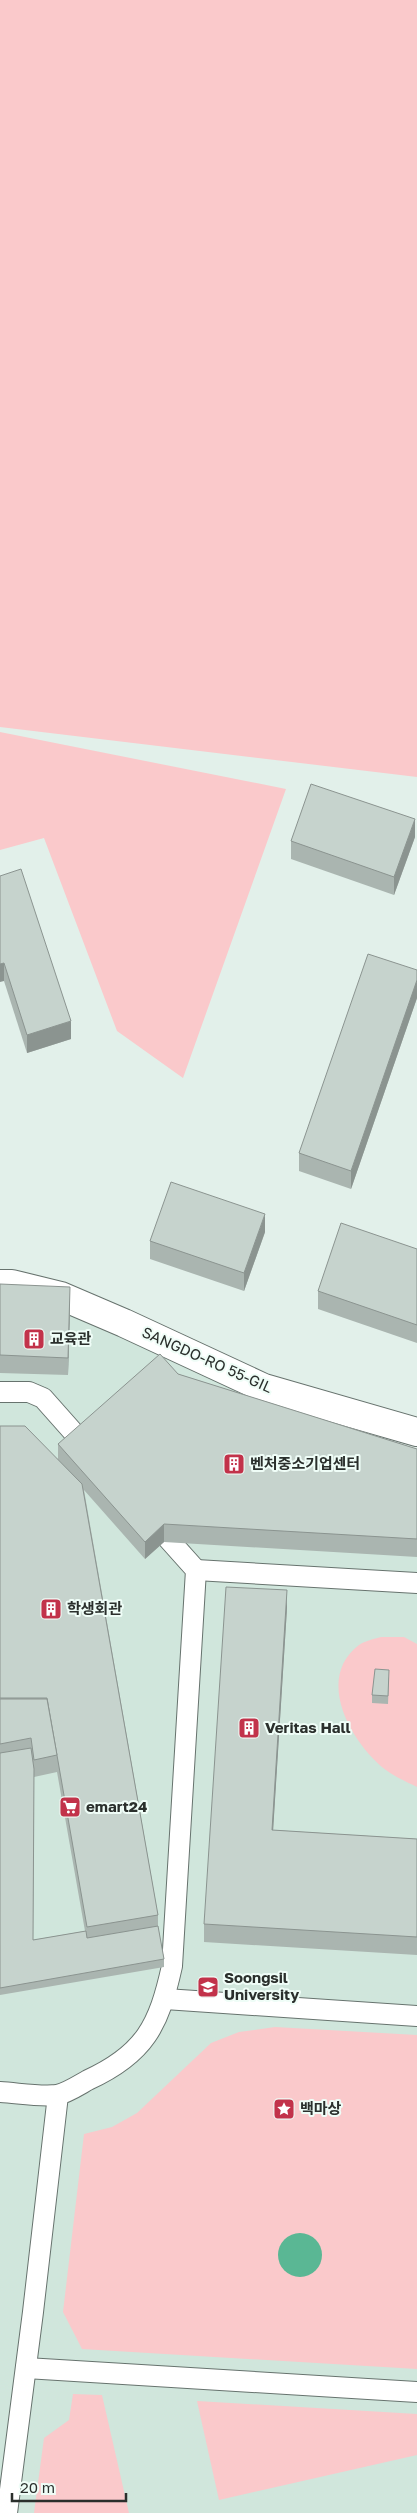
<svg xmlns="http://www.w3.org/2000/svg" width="417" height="2513" font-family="'Golos Text','Noto Sans KR',sans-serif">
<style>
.built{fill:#d0e6dc}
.green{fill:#fac9cb}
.water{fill:#5ab794}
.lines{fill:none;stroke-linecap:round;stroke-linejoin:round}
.service-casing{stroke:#67736e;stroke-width:22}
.minor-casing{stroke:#67736e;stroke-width:30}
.service{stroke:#fff;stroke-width:20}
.minor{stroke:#fff;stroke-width:28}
.wall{fill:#aab5b0;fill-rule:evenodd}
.shaded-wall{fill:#8b9490}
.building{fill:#c6d3cd;stroke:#8b9490}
.labels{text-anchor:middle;stroke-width:4;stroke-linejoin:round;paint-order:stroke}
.poi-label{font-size:15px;font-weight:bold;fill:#2a2f2c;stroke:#effdf7;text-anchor:start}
.street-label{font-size:15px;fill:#2a2f2c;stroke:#effdf7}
</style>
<rect width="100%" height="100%" fill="#e2f0ea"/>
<polygon class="built" points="0,1298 70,1301 417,1461 417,2513 0,2513"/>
<g class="green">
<polygon points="0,0 417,0 417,777 0,727"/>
<polygon points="0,732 286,789 183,1078 117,1031 44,838 0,850"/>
<path d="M381,1637h23l13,7v143c-10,-5 -22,-10 -31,-17 -34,-26 -72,-91 -27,-125 6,-4 15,-6 22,-8z"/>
<polygon points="275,2027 417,2035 417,2369 82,2349 63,2312 84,2134 112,2127 137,2113 211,2043 239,2032"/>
<polygon points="73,2394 102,2395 129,2513 34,2513 44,2438 69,2420"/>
<polygon points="197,2401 417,2414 417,2455 219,2500"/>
</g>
<circle class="water" cx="300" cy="2255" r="22"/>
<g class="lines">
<g class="service-casing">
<g id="service">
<polyline points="0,1392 29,1392 43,1398 90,1451"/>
<polyline points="196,1570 417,1583"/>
<polyline points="165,1999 417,2016"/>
<path d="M0,2092c18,1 39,5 57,3 10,-2 22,-10 31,-15 57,-26 71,-55 84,-114l24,-396 -42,-47"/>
<polyline points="26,2368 417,2392"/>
<polyline points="7,2513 33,2312 58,2095"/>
</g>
</g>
<g class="minor-casing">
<polyline id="minor" points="0,1284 12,1284 61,1296 124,1323 264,1388 417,1432"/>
</g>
<use href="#service" class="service"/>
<use href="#minor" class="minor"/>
</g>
<g class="wall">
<polygon points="415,837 394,895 291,859 291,841"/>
<polygon points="0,876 71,1039 27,1053 4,981"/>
<polygon points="417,970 417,998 351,1189 299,1171 299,1153"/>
<polygon points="265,1232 244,1291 150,1259 150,1241"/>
<polygon points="417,1249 417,1343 318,1309 318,1291"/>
<polygon points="0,1284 70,1305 68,1375 0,1373"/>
<path d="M178,1374l239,75v108l-253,-15 -19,17 -61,-69 74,425v11l6,33v8l-164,28v-569l58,33v-15zM57,1772l28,159 -52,9 1,-163z"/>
<polygon points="287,1608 273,1830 417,1839 417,1955 204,1942 204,1924"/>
<polygon points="389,1677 388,1704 372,1703 372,1695"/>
</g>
<g class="shaded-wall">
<polygon points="415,819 415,837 394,895 394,877"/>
<polygon points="4,963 4,981 0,982 0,964"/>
<polygon points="417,980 417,998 351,1189 351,1171"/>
<polygon points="71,1021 71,1039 27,1053 27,1035"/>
<polygon points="265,1214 265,1232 244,1291 244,1273"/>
<polygon points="70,1287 70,1305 68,1375 68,1358"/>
<polygon points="164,1524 164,1542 145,1559 145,1542"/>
<polygon points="287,1590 287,1608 272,1848 272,1830"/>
</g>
<g class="building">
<polygon points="311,784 415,819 394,877 291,841"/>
<polygon points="21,869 71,1021 27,1035 4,963 0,964 0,876"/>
<polygon points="368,954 417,970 417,980 351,1171 299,1153"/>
<polygon points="171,1182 265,1214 244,1273 150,1241"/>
<polygon points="341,1223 417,1249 417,1325 318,1291"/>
<polygon points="0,1284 70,1287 68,1358 0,1355"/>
<polygon points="160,1354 178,1374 417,1449 417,1539 164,1524 145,1542 58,1444"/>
<polygon points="0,1426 25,1426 82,1484 158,1915 87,1927 47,1698 0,1698"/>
<polygon points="226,1587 287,1590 272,1830 417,1839 417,1937 204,1924"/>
<polygon points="375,1669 389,1670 388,1696 372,1695"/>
<polygon points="0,1699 47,1699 57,1755 34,1760 31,1738 0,1744"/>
<polygon points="31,1748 34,1769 33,1940 86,1931 87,1938 158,1926 164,1959 0,1988 0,1753"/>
</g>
<defs>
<g id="building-square" transform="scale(1.125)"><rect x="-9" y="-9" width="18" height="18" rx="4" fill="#c2324a" stroke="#effdf7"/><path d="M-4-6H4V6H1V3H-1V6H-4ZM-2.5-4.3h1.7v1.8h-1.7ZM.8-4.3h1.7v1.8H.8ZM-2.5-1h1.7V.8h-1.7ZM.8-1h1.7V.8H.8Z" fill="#fff"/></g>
<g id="supermarket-square" transform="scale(1.125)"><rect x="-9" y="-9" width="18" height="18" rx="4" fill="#c2324a" stroke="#effdf7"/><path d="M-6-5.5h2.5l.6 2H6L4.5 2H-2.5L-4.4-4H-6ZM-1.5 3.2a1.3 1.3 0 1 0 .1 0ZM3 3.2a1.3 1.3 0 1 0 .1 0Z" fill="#fff"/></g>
<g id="university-square" transform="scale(1.125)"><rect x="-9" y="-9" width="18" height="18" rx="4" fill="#c2324a" stroke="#effdf7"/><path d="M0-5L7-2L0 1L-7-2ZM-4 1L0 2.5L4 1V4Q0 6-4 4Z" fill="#fff"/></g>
<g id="sight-square" transform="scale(1.125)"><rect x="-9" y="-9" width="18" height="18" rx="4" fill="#c2324a" stroke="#effdf7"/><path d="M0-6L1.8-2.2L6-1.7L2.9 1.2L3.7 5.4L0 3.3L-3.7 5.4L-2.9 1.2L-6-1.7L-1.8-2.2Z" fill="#fff"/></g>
</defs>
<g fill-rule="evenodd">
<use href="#building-square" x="34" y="1339"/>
<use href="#building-square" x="234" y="1464"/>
<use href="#building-square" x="51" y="1609"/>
<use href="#building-square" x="249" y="1728"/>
<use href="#supermarket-square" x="70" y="1807"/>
<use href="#university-square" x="208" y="1987"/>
<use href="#sight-square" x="284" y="2109"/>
</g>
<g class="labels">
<g class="poi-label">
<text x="50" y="1344">교육관</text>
<text x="250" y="1469">벤처중소기업센터</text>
<text x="67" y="1614">학생회관</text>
<text x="265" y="1733">Veritas Hall</text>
<text x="86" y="1812">emart24</text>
<text x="224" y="1983">Soongsil<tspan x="224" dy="17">University</tspan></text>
<text x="300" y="2114">백마상</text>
</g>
<g class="street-label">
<text transform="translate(207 1360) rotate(24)" y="5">SANGDO-RO 55-GIL</text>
</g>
</g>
<path d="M12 2493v8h114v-8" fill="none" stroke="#2a2f2c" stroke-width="2.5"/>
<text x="20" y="2493" font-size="15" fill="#2a2f2c" stroke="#effdf7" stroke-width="4" paint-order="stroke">20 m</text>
</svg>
